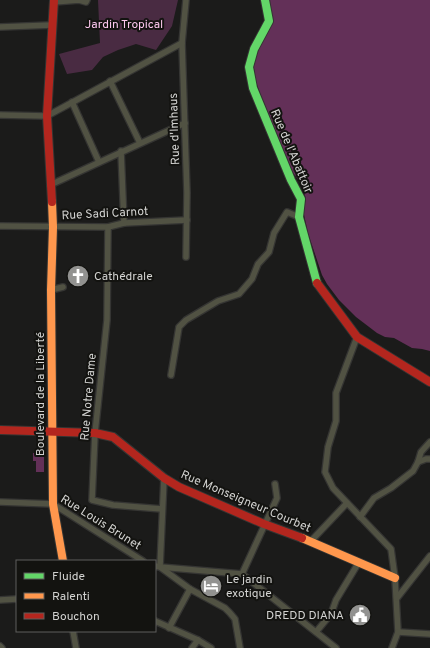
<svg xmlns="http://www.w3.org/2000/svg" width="430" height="648" font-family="Overpass,sans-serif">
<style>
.green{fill:#492b42}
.water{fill:#633058}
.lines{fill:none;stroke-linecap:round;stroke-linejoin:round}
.street-casing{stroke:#353533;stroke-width:8}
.fast-casing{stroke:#353533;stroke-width:10}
.slow-casing{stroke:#353533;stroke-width:10}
.jam-casing{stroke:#353533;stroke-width:10}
.street{stroke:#515243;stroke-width:5.5}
.fast{stroke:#63d668;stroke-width:8}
.slow{stroke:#ff974d;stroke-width:8}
.jam{stroke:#b3261e;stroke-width:8}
.labels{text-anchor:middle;stroke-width:4;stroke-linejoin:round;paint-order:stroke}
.park-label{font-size:12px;fill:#fcc7ee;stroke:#131310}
.street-label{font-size:12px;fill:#d2d2d0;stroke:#131310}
.poi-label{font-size:12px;fill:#d2d2d0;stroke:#131310;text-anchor:start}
</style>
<rect width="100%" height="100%" fill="#1b1b1a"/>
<polygon class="green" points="98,0 178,0 172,26 156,50 136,44 118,50 103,57 92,70 67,74 59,54 100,43"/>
<g class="water">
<polygon points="270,0 430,0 430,351 422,349 412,348 394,338 385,337 377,333 356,317 339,300 327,284 322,275 308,233 303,210 306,199 303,189 297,178 291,170 270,121 256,82 253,62 256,52 271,20"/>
<polygon points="33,453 44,453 44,472 36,472 36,461 33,461"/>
</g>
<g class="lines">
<g class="street-casing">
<g id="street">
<polyline points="54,2 79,0 86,2 87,0"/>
<polyline points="0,27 52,25"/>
<polyline points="110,81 140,143"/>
<polyline points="72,102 99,162"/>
<polyline points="0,115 47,116 182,43"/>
<polyline points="121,151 124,223"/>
<polyline points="50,185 185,123"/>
<polyline points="0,226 108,227 124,223 187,220"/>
<polyline points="108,227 107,320 95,433 92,500 113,505 162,509"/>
<polyline points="186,257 187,193 182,43 186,0"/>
<polyline points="51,290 63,287"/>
<polyline points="357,337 336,393 336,421 328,447 325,472 333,488 391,549 395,578 398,632 392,648"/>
<polyline points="171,375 179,327 186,320 218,301 239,294 252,279 258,264 269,252 274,233 287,212 299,217"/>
<polyline points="418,462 426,459 430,459"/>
<polyline points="164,478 160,567 242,574 336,648"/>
<polyline points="0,502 53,504 143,561"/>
<polyline points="360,517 374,498 391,488 413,471 418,462 421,452 430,442"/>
<polyline points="311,541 347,503"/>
<polyline points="155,566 160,567 190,589 225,608 230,613 235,619 240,648"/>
<polyline points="242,574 277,498 275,484"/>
<polyline points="397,598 430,556"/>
<polyline points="0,600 17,599"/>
<polyline points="155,621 198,640 211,648"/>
<polyline points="169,628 190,589"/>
<polyline points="73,631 76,648"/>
<polyline points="316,632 331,614 336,600 359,562"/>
<polyline points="398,632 430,634"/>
<polyline points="0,646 2,648"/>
<polyline points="192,648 198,640"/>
</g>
</g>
<g class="fast-casing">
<polyline id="fast" points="265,0 269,21 254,49 249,67 253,88 291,180 301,199 299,217 317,283"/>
</g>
<g class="slow-casing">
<g id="slow">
<polyline points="52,202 53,227 51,290 53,504 63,561"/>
<polyline points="302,538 395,578"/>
</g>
</g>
<g class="jam-casing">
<g id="jam">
<polyline points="52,202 47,116 54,0"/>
<polyline points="317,283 357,337 430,382"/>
<polyline points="0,430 95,433 113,437 164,478 179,487 264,524 302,538"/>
</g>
</g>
<use href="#street" class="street"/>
<use href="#fast" class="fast"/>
<use href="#slow" class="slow"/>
<use href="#jam" class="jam"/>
</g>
<defs>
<g id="church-disc" transform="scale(1.15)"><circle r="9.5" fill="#929290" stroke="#131310"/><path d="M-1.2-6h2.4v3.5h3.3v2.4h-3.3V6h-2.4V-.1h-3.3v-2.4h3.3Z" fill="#fff"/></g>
<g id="hotel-disc" transform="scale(1.15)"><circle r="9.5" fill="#929290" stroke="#131310"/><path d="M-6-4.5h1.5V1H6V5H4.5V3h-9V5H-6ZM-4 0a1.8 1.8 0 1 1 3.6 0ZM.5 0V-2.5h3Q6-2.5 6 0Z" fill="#fff"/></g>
<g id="civic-disc" transform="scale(1.15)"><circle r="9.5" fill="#929290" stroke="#131310"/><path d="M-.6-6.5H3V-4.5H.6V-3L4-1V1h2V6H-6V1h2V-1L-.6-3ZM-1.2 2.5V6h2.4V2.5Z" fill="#fff"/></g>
</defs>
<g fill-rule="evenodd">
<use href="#church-disc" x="78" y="276"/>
<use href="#hotel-disc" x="211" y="586"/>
<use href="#civic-disc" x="360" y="615"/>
</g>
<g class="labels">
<g class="park-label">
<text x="124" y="28">Jardin Tropical</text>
</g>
<g class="street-label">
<text transform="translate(174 129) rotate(-92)" y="4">Rue d'Imhaus</text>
<text transform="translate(292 151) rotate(67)" y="4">Rue de l'Abattoir</text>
<text transform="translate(105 213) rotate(-3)" y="4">Rue Sadi Carnot</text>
<text transform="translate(40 394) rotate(-90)" y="4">Boulevard de la Liberté</text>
<text transform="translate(88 397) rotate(-85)" y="4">Rue Notre Dame</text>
<text transform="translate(246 501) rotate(23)" y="4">Rue Monseigneur Courbet</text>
<text transform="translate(101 522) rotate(32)" y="4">Rue Louis Brunet</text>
</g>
<g class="poi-label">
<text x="94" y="280">Cathédrale</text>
<text x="226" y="583">Le jardin<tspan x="226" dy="14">exotique</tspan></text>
<text x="344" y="619" text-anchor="end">DREDD DIANA</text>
</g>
</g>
<rect x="16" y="560" width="140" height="72" fill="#131310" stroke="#5f5f5d"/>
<rect x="24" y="573" width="20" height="6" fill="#63d668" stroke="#5f5f5d"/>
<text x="52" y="580" font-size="12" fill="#d2d2d0">Fluide</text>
<rect x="24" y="593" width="20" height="6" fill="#ff974d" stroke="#5f5f5d"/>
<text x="52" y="600" font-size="12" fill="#d2d2d0">Ralenti</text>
<rect x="24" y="613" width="20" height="6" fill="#b3261e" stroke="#5f5f5d"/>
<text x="52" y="620" font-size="12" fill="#d2d2d0">Bouchon</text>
</svg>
